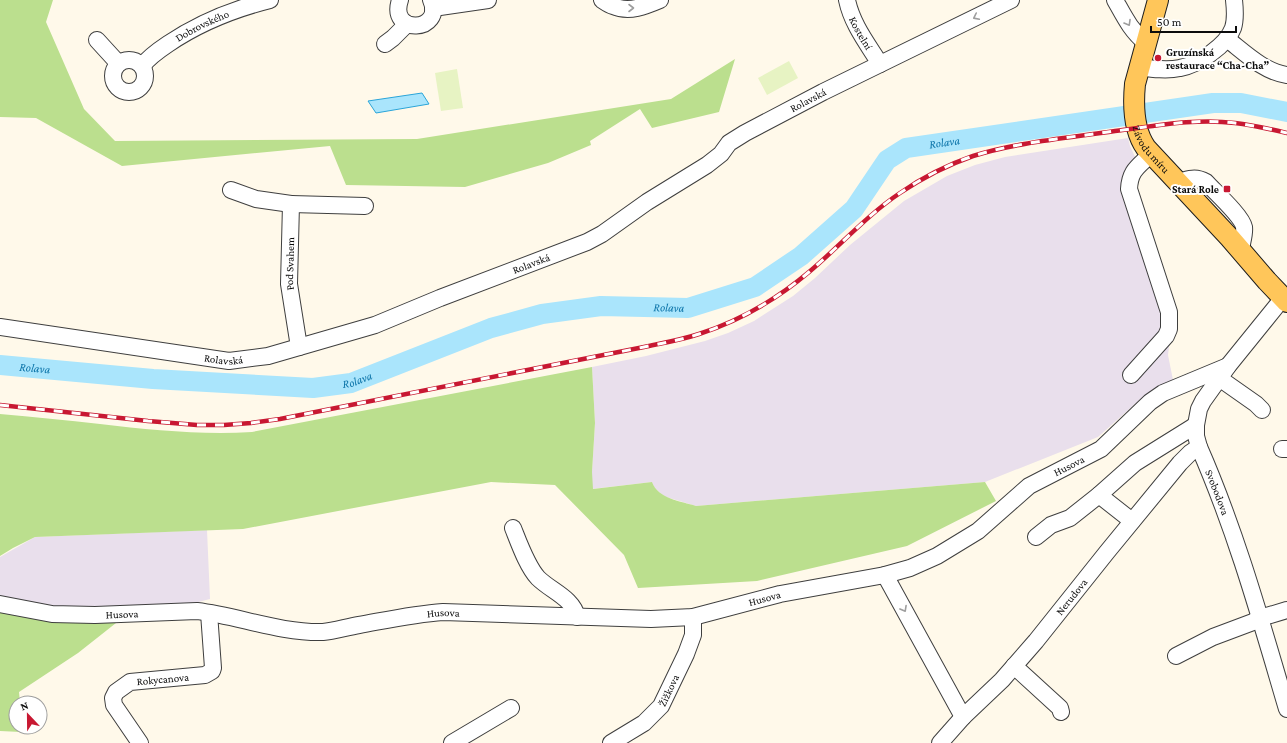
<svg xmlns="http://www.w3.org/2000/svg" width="1287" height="743" font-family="'Crimson Pro',serif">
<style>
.industrial{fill:#e9dfec}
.forest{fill:#bbdf8e}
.pitch{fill:#e7f3c3}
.water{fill:#aae5fc;stroke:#2aa5d9}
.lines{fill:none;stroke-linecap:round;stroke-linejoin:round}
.river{stroke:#aae5fc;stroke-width:20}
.minor-casing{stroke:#3f3f3f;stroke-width:18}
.major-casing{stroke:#1d1d1d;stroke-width:22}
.minor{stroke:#fff;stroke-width:16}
.major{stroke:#ffc65a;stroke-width:20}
.rail-casing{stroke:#c81832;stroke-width:4.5}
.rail{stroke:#fff;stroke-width:3;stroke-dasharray:9;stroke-linecap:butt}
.oneway{stroke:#9e9e9e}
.poi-dot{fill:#c81832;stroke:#fff;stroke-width:1.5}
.labels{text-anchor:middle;stroke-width:4;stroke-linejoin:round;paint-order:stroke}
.street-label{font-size:11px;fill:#0c0c0c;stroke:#fff}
.poi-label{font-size:11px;font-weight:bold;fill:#0c0c0c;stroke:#fff;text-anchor:start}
.water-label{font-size:12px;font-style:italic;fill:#0a73a8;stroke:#fff}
</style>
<rect width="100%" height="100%" fill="#fff9ea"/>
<g class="industrial">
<polygon points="1128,138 1130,146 1137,161 1129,180 1173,316 1168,355 1173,380 1144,396 1098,437 985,482 696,506 666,497 660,493 654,487 652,482 592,489 592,472 595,423 592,367 646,356 705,341 728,333 754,321 793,296 815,278 850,245 904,201 947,176 975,165 1005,157"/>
<polygon points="207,530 210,599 116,623 0,610 0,557 35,537"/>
</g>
<g class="forest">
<polygon points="0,0 53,0 46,22 84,109 115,141 417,139 671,99 735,59 719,112 652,128 640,109 590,141 591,145 548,163 465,187 346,185 330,146 122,166 36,118 0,117"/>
<path d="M592,367l3,56 -3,49 1,17 59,-7c6,17 29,19 44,24l289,-24 11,19 -89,45 -150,35 -119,7 -14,-33 -69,-70 -64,-3 -248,47 -208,8 -22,11 -13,8v-142c33,3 67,6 100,10 51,6 101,11 152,8z"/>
<polygon points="0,610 116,623 78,653 19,692 20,703 16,703 16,727 21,727 21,732 0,731"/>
</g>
<g class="pitch">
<polygon points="789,61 798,78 767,95 758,78"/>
<polygon points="457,69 463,108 441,111 435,73"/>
</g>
<polygon class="water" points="422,93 429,104 376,113 368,101"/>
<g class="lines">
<path class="river" id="s1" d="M0,365l153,14 160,9 38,-5 140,-55 51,-14 59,-8 87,2 67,-21 46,-31 53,-47 33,-49 19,-12 307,-45h28l46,9"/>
<g class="minor-casing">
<g id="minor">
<path d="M400,0c-12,36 45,32 31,0"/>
<path d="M602,0c3,2 7,5 11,6 16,7 33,0 47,-6"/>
<path id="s2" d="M847,0c5,24 20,43 33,64"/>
<path d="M1115,0c9,16 16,31 31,43"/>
<polyline points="433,8 488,0"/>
<path d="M1227,39c17,13 37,33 60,36"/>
<polyline points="97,40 118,63"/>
<polyline points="385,44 393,38 407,24"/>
<circle cx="129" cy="76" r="16"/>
<path id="s3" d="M142,66c7,-9 17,-16 26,-22 31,-21 66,-35 102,-44"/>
<path d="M1140,67c13,2 27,4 40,1 18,-3 47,-23 53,-40 3,-9 2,-19 1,-28"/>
<path d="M1178,182c12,-3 17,-6 28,0 8,9 36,34 38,45 1,7 -2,15 -3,22"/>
<polyline points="231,190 256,199 291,204"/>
<path id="s4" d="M1283,298l-55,68 -25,35 -4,8 -3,16v11l3,11c37,84 62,174 88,262"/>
<path id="s5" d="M0,327l229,34 39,-5 107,-31 65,-27 147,-56 15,-8 45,-32 60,-37 14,-11 8,-11 16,-10 78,-41 188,-92"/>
<path id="s6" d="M299,347l-10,-63 2,-80 74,2"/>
<path d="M1131,375l35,-39 3,-7v-17l-40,-123c1,-19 9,-22 22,-35"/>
<polyline points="1219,378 1256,404 1262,410"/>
<polyline points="1282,449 1287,449"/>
<polyline points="1099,495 1132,521"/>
<path d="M513,528c6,15 14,38 25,50 13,13 35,20 39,39"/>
<polyline points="1036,537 1051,525 1070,518 1099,495 1135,463 1196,425"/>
<polyline points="885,575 963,717"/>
<path id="s7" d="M0,604l52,10 43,1 102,-4c42,5 82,22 126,21 11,-1 24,-5 36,-7 28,-5 55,-11 84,-13l208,7 42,-2 87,-23 105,-19 25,-7 27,-12 41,-25 51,-45 72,-37 49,-47 13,-9 65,-27"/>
<polyline points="1176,656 1213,637 1253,622 1260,618 1287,610"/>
<polyline points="1014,666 1060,708 1061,712"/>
<path id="s8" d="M140,743l-26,-38 -1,-7 3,-6 14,-10 75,-7 7,-4 1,-3 -4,-55"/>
<polyline points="452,743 511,708"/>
<path id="s9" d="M611,743l33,-20 17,-17 25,-52 7,-19v-18"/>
<path id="s10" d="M940,743l23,-26 39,-37 34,-39 71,-89 73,-89 10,-10 9,-6"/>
</g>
</g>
<g class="major-casing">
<g id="major">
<path id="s11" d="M1158,0l-23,84c-2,21 -2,46 11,64l84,90 37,43 20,21"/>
</g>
</g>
<use href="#minor" class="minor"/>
<use href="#major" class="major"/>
<g class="rail-casing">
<path id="rail" d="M0,405l148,16 49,4h27l27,-2 29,-4 364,-72c19,-4 37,-7 55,-13 40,-13 78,-35 110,-62 31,-26 58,-57 91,-79 22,-15 47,-28 73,-37 45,-14 95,-18 142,-25 40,-5 80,-13 120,-8 17,2 35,6 52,10"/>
</g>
<use href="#rail" class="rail"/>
</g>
<defs><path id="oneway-chevron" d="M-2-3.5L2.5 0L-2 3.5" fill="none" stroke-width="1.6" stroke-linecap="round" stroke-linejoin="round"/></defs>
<g class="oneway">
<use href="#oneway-chevron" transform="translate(631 8)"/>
<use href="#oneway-chevron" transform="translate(976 17) rotate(154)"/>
<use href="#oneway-chevron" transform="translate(1128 23) rotate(60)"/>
<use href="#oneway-chevron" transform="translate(904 609) rotate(61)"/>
</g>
<g class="poi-dot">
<circle cx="1158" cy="58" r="4"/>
<rect x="1223" y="185" width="8" height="8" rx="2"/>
</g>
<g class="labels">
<g class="street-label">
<text dy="4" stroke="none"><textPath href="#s3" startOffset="73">Dobrovského</textPath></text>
<text dy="4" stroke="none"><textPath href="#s2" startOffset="36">Kostelní</textPath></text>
<text dy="4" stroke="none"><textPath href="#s5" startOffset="874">Rolavská</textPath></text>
<text dy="4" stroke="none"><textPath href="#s11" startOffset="157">Závodu míru</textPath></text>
<text dy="4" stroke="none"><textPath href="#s5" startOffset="550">Rolavská</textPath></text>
<text dy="4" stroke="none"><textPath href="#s6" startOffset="84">Pod Svahem</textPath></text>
<text dy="4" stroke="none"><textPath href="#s5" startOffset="226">Rolavská</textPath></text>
<text dy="4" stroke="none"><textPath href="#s7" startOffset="1111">Husova</textPath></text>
<text dy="4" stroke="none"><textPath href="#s4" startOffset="227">Svobodova</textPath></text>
<text dy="4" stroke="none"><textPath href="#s10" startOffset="197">Nerudova</textPath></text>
<text dy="4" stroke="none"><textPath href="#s7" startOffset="772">Husova</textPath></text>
<text dy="4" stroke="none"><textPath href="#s7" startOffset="448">Husova</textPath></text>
<text dy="4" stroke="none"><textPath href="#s7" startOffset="123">Husova</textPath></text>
<text dy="4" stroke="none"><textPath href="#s8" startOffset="110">Rokycanova</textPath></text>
<text dy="4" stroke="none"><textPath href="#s9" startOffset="80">Žižkova</textPath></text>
</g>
<g class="poi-label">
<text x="1166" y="56">Gruzínská<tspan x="1166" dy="13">restaurace “Cha-Cha”</tspan></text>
<text x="1219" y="193" text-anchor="end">Stará Role</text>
</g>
<g class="water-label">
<text dy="4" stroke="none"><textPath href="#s1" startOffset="1019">Rolava</textPath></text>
<text dy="4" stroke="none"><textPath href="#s1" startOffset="683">Rolava</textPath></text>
<text dy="4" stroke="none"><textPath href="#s1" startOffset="35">Rolava</textPath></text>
<text dy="4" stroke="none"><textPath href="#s1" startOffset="359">Rolava</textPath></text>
</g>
</g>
<g transform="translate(28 715) rotate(338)"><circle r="19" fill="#ffffff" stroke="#9e9e9e"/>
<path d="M0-3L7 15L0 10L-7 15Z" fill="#c81832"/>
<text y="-6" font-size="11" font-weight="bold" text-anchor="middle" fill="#0c0c0c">N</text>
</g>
<path d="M1151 26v6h85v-6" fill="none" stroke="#0c0c0c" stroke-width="2"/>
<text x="1157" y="26" font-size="12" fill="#0c0c0c" stroke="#ffffff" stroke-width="3" paint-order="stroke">50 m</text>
</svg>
